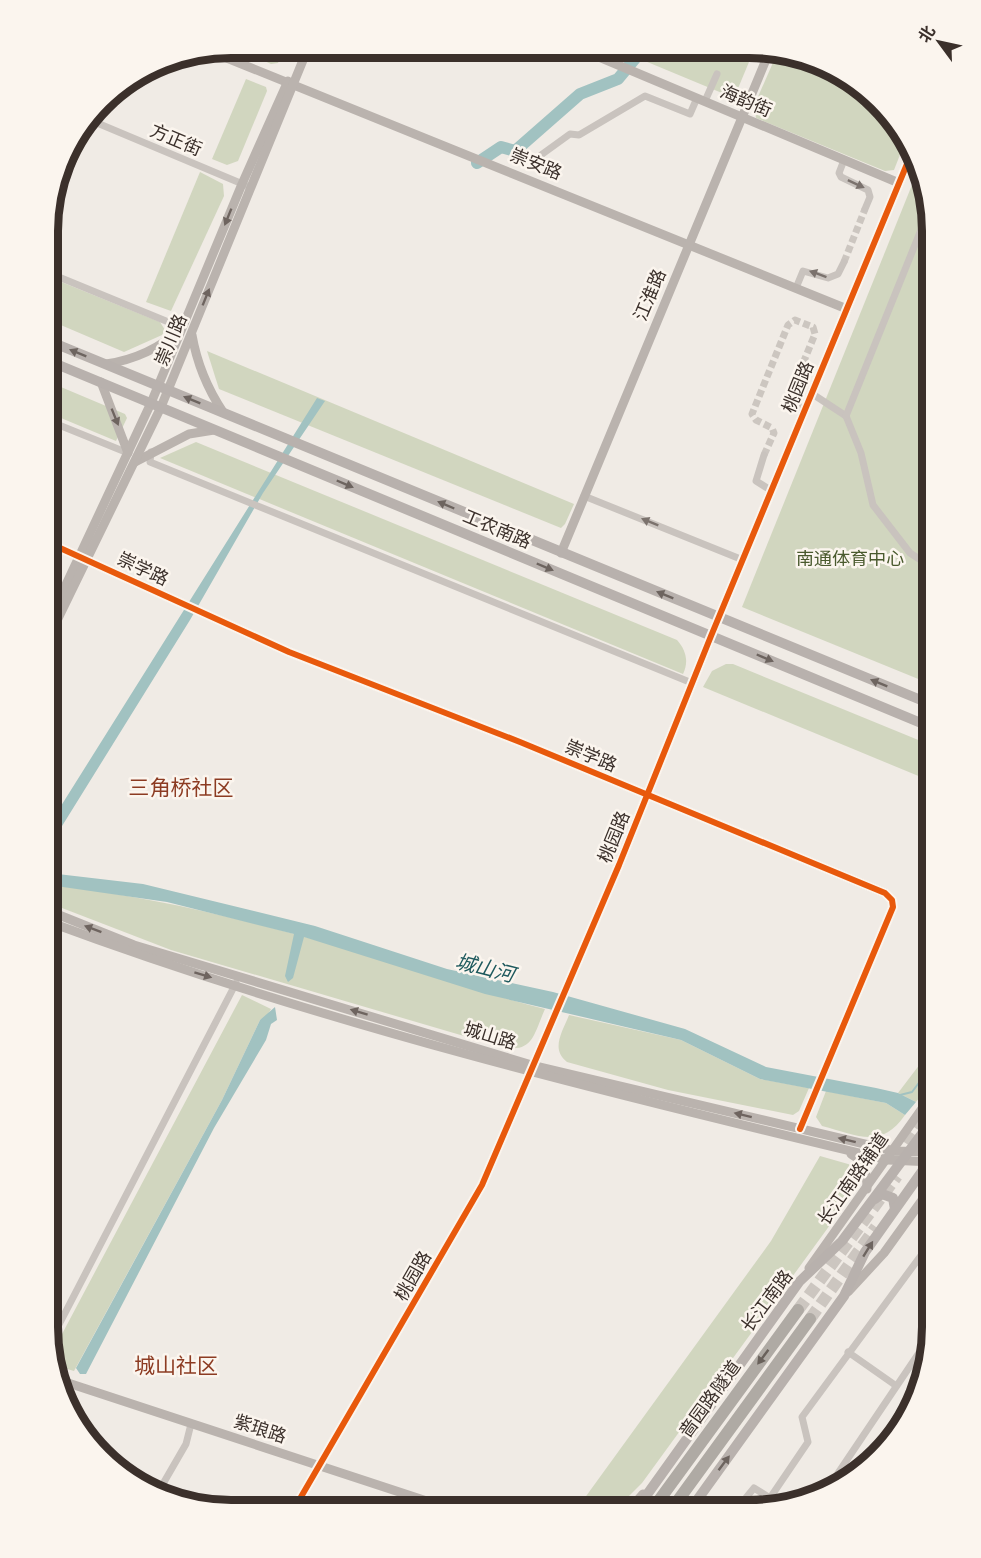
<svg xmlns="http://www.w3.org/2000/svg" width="981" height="1558" font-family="'Alegreya Sans','Noto Sans SC',sans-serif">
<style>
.green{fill:#d1d6bf}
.water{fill:#a1c2c1}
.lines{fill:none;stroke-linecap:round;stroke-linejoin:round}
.stream{stroke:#a1c2c1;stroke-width:2}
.river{stroke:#a1c2c1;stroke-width:12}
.street-tunnel{stroke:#ccc6c0;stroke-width:7;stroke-dasharray:7 3.5;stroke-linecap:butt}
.highway-tunnel{stroke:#ccc6c0;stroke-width:12;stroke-dasharray:12 6;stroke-linecap:butt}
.street{stroke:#c9c3be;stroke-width:7}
.secondary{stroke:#bab3ae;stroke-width:9}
.primary{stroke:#b8b1ad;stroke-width:10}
.highway{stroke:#afaaa4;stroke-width:12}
.cycleway-casing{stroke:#fbf5ee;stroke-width:10}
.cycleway{stroke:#e8590c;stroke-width:6}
.oneway{fill:#7b726d}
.oneway2{fill:#6e645f}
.oneway3{fill:#6d645f}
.oneway4{fill:#69615b}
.labels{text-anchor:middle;stroke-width:5;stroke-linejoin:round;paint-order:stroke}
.street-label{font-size:18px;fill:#3b302b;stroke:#fbf5ee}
.park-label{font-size:18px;fill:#4a5a2e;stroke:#fbf5ee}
.water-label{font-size:20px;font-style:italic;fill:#1f5a5e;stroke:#fbf5ee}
.quarter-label{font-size:21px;fill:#8c3b22;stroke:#fbf5ee}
.rim{fill:none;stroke:#3b302b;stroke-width:8}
</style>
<rect width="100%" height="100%" fill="#f0ebe5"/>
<g class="green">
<polygon points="254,48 285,48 278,63 271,64 251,55"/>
<polygon points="616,49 754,50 734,98"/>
<polygon points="778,51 862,86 905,142 894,170 885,171 756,118 754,106"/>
<polygon points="246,79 266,87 267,91 238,161 227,165 212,159"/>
<polygon points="920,165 933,231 933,685 742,607"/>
<polygon points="200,172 223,184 224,196 171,311 146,302"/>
<polygon points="49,277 160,322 165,330 162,335 124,352 49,320"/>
<polygon points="207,351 574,504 565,524 561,528 219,389"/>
<polygon points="49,382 125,414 127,418 116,441 49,413"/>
<path d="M196,442l481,198c9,10 12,22 6,34l-523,-216z"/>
<polygon points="726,664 733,664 933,746 933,782 703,687 712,671"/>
<path d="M49,885c86,9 169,28 253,51 82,23 161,52 243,73 -12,27 -12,46 -47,37l-327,-96 -122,-47z"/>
<polygon points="242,995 271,1009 267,1016 260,1020 222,1100 74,1371 57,1366 53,1351"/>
<path d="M569,1015l112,25 79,39 49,9 -10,23 -6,4 -125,-25 -101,-28c-17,-13 -4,-31 2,-47z"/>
<polygon points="933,1047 933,1080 916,1102 898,1093"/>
<path d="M826,1091l60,12 19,12c-24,35 -48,20 -83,11l-6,-9z"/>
<polygon points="820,1156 855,1166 862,1173 862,1181 642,1483 615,1510 576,1510 771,1241"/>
</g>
<g class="water">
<polygon points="317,398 325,401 263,493 190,620 49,847 49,825"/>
<polygon points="49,873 143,884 315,926 447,969 553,992 685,1029 766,1067 876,1088 898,1093 916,1102 905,1115 886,1103 760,1079 681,1040 485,994 304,937 293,978 288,982 285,976 294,934 167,902 49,885"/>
<polygon points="275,1007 277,1020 271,1024 266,1040 214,1128 86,1374 80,1374 76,1368 222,1100 260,1020"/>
</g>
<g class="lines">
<g class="stream">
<polyline points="900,1095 912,1092 933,1064"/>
<polyline points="64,1400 67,1396"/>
<polyline points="866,1461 926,1366"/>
</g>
<polyline class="river" points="477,163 501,147 515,151 580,94 618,79 643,49"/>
<g class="street-tunnel">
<polyline points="844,262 865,209"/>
<polyline points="764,455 774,433 772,428 756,420 752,414 788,325 795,320 813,327 815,334 799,373"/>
</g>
<g class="highway-tunnel">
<polyline points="897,1159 933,1105"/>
<polyline points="798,1310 897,1176"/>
<polyline points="810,1319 876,1227"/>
</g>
<g class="street">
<polyline points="705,101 717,74"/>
<polyline points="90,120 245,185"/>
<polyline points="541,155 570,134 579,135 645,96 690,114 697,98"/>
<polyline points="844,160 839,173 841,177 868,190 870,197 865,209"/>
<polyline points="50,217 89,122"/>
<polyline points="49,273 183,328"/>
<polyline points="796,288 803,271 828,278 838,274 844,262"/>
<polyline points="799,373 790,400 805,409"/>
<polyline points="811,393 846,416 861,453 873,505 910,553 933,568"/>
<polyline points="846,416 929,210"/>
<polyline points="49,421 128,453"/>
<polyline points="151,452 150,462 692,683"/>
<polyline points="764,455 756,481 772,491"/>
<polyline points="584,496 743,560"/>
<polyline points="51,1340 236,983"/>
<polyline points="848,1352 895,1385"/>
<polyline points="160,1489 186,1444 191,1424"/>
<polyline points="826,1491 933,1332"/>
<polyline points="770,1498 779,1504"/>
<polyline points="736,1510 754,1488 770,1498 808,1442 802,1417 925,1250 933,1253"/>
</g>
<g class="secondary">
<polyline points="580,49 899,183"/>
<polyline points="212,52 847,309"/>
<path d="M192,335c5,29 15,53 31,77"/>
<path d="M106,364c27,-4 54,-16 75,-35"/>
<polyline points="101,382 128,453"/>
<polyline points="135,462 189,434 214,430"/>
<polyline points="49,543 289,652 520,742 885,893 892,900 893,907 800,1129"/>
<polyline points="561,553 770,50"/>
<polyline points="49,621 151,403 242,184 288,81"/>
<polyline points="49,637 161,407 308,48"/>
<polyline points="49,911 134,945 535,1066 894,1151 933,1152"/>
<path d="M49,922c272,101 557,171 839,238l45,2"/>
<path d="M851,1154c14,8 16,19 16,35"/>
<polyline points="809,1268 933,1093"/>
<polyline points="848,1292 884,1253 933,1185"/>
<polyline points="59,1380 451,1509"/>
<polyline points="294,1509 482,1185 619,865 711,636 912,152"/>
<polyline points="629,1510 643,1494"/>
</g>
<g class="primary">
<polyline points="49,341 933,705"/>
<polyline points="49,361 933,728"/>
<polyline points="875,1199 882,1194 893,1198 895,1209"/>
<polyline points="636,1510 799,1282 842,1241 933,1119"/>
<polyline points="690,1510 844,1296 865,1252 933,1156"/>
</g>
<g class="highway">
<polyline points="652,1510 798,1310"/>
<polyline points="671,1510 810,1319"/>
</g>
<g class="cycleway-casing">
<g id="cycleway">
<polyline points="49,543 289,652 520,742 885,893 892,900 893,907 800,1129"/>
<polyline points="294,1509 482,1185 619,865 711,636 912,152"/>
</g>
</g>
<use href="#cycleway" class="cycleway"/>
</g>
<defs><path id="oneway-solid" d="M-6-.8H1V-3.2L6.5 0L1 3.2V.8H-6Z" transform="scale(1.5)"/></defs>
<g class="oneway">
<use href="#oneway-solid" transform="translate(856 184) rotate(25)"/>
<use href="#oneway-solid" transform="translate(818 274) rotate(-160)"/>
<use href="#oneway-solid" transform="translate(650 522) rotate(-158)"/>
</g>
<g class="oneway2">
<use href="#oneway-solid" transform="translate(228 217) rotate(112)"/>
<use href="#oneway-solid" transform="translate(206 297) rotate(-68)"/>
<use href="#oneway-solid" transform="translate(115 417) rotate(68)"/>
<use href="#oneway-solid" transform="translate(93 929) rotate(-159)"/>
<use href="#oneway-solid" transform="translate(203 975) rotate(17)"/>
<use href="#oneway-solid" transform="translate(359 1012) rotate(-163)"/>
<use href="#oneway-solid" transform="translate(743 1115) rotate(-166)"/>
<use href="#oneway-solid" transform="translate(847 1140) rotate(-166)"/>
</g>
<g class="oneway3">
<use href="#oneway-solid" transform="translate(78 353) rotate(-158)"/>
<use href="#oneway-solid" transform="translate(192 400) rotate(-158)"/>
<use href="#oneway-solid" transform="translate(345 484) rotate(23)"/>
<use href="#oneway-solid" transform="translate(446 505) rotate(-157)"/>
<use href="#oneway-solid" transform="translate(545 567) rotate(23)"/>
<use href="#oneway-solid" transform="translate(665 595) rotate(-158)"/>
<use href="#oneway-solid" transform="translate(765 658) rotate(23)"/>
<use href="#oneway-solid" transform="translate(879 683) rotate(-158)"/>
<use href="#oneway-solid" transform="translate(868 1249) rotate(-58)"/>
<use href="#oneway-solid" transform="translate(724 1463) rotate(-53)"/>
</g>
<use class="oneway4" href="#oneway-solid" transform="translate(763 1357) rotate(127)"/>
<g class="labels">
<g class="street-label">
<text transform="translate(746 101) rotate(23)" y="6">海韵街</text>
<text transform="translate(176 140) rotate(23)" y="6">方正街</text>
<text transform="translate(536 164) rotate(22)" y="6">崇安路</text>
<text transform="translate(650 295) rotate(-67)" y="6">江淮路</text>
<text transform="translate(171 340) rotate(-67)" y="6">崇川路</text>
<text transform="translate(798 387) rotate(-68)" y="6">桃园路</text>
<text transform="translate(497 529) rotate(23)" y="6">工农南路</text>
<text transform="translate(143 569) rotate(25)" y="6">崇学路</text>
<text transform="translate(591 756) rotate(23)" y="6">崇学路</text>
<text transform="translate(614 837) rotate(-68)" y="6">桃园路</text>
<text transform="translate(490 1036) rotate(17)" y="6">城山路</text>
<text transform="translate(853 1179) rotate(-55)" y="6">长江南路辅道</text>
<text transform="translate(413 1276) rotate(-60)" y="6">桃园路</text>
<text transform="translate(767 1301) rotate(-53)" y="6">长江南路</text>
<text transform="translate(710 1399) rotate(-54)" y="6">啬园路隧道</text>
<text transform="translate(260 1429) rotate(18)" y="6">紫琅路</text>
</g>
<g class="park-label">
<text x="850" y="565">南通体育中心</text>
</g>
<g class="water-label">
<text transform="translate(485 968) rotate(14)" y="7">城山河</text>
</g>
<g class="quarter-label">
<text x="181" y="795">三角桥社区</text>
<text x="176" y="1373">城山社区</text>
</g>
</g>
<path d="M0 0H981V1558H0ZM231 58H749A173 173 0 0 1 922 231V1327A173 173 0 0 1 749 1500H231A173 173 0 0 1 58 1327V231A173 173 0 0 1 231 58Z" fill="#fbf5ee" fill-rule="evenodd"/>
<path class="rim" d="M231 58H749A173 173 0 0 1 922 231V1327A173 173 0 0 1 749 1500H231A173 173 0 0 1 58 1327V231A173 173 0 0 1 231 58Z"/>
<g transform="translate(939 42) rotate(303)" stroke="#fbf5ee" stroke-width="4.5" paint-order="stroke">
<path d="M0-4.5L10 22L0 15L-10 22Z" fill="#3b302b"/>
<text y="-9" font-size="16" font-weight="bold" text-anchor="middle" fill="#3b302b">北</text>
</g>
</svg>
